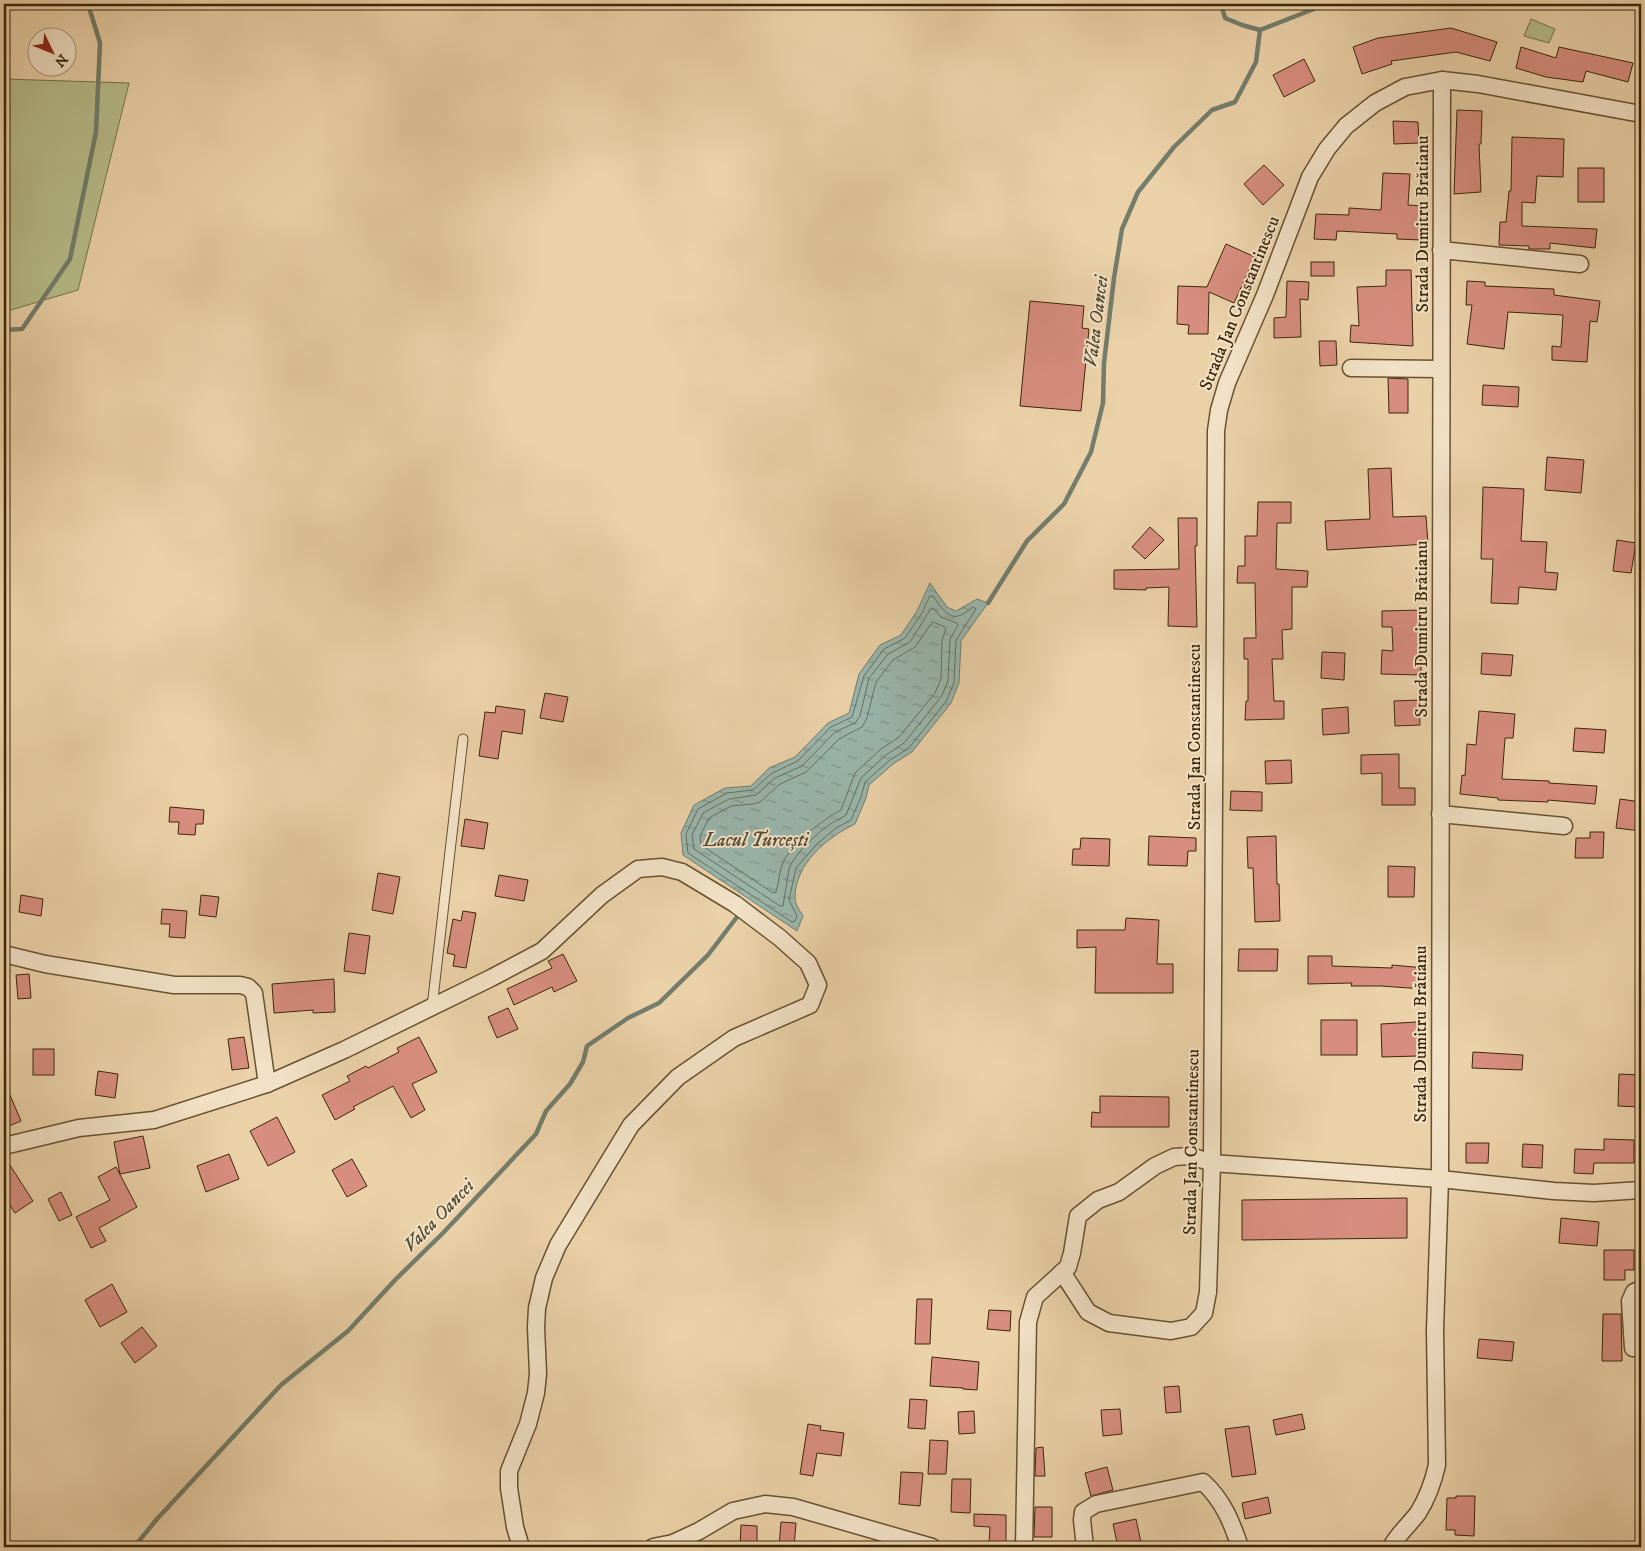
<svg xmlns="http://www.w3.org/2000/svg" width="1645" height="1551" font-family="'IM FELL DW Pica',serif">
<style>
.grass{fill:#b6bc89;stroke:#787248}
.water{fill:url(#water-ripples);stroke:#737d6b}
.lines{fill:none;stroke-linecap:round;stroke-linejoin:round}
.shore{stroke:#6a6e5a;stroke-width:1}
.stream{stroke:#737d6b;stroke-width:4.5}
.building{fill:#d78d7f;stroke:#3b2708}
.lane-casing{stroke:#675230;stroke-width:11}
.street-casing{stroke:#675230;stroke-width:19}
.lane{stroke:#f2e1c6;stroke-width:9}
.street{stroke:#f2e1c6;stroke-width:16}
.labels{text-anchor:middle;stroke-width:4;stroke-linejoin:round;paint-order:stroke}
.street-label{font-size:18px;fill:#3b2708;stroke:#f2e1c6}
.water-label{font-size:19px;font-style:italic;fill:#524b31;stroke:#f2e1c6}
</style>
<defs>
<pattern id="water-ripples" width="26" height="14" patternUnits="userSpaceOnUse" patternTransform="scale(1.25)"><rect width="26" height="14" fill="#99b6ad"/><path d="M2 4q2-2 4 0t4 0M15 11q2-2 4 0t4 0" fill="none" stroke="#7e948b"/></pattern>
</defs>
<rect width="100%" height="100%" fill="#ebd1a8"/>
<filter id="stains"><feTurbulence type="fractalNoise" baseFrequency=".004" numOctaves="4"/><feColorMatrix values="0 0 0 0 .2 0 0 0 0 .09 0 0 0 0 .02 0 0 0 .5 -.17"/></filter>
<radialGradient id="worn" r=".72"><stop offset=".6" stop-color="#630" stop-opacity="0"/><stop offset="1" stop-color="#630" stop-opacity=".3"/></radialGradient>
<g class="grass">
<polygon points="1531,19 1555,29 1549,43 1524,36"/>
<polygon points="4,79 129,83 78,290 4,312"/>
</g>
<path class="water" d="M930,583l17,24 9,4 21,-12 11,4 -27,38 -2,42 -8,20 -39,49 -19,12 -24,21 -3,13 -11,26c-29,14 -60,40 -60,74 0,6 5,13 8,18l-6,15 -114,-76 -2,-22 13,-28 31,-17 26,-2 18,-18 26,-11 33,-34 21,-10 10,-39 21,-29 21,-10 16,-24z"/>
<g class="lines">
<g class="shore">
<path d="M930,596h3c6,8 14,23 25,20 5,-1 11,-6 15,-9l3,2 -20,31 -2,42 -7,18 -38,48 -19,12 -25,22 -4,15 -10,23 -15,8 -19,16 -21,24 -7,32 8,16 -2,5 -3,1 -104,-69 -2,-19 12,-25 29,-16 26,-3 19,-17 26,-12 33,-34 21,-10 12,-41 20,-27 21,-11 17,-25z"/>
<path d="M931,609h3l7,8 16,6 1,2 -8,14 -2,42 -7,16 -37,46 -18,12 -25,23 -15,37c-4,3 -10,5 -14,8 -13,8 -38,31 -43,46l-6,37h-3l-86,-57 -2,-14 11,-22 26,-14 27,-4 19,-17 27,-12 33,-34 20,-9 5,-7 9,-38 19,-24 22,-12z"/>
<path d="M933,622l12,5 1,2 -4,11 -1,39 -6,14 -36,44 -18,12 -26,24 -14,37c-19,10 -48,33 -58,52 -4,9 -4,21 -7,30l-3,1 -72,-48 -1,-9 9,-18 22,-12 22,-2 7,-2 20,-18 26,-12 33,-33 23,-12 5,-9 9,-36 17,-22 22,-13z"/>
</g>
<g class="stream">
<polyline points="1221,4 1225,18 1242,25 1260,30"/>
<path d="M1567,4c24,4 50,5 74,1"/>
<polyline points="4,330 22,329 70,259 96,132 100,43 88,4"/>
<polyline points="988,603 1027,541 1064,504 1091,452 1103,403 1104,363 1114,278 1122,229 1138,192 1174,147 1212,110 1235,102 1256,62 1260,30 1324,5 1339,4"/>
<polyline points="134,1547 157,1519 281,1385 348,1331 396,1279 443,1233 536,1134 546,1111 570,1084 583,1062 587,1046 628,1018 659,1003 708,955 740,913"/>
</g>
</g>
<g class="building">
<polygon points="1451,28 1497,42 1490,61 1456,52 1391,61 1392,64 1362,74 1353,47 1378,38"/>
<polygon points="1521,47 1556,58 1559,47 1633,63 1628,82 1586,71 1583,82 1546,77 1516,68"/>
<polygon points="1304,59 1315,81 1284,97 1273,75"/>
<polygon points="1457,110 1482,111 1481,144 1479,144 1481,192 1454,194"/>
<polygon points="1393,121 1418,122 1419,143 1394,144"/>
<polygon points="1512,137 1564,139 1563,177 1537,176 1535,203 1522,202 1522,226 1597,229 1595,248 1550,243 1550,249 1529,249 1529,246 1499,245 1500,222 1506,222 1509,191 1511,191"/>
<polygon points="1264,165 1284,185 1263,205 1244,184"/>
<rect x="1578" y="168" width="26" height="34"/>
<polygon points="1383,173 1410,174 1408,205 1423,206 1422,240 1397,239 1397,234 1337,231 1336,240 1314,239 1316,214 1349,215 1349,208 1381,210"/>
<polygon points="1226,244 1255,257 1234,303 1209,292 1208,334 1188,334 1189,325 1177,324 1178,286 1207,287"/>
<rect x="1311" y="262" width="23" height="14"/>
<polygon points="1386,270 1411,270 1413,346 1350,342 1351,325 1359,326 1357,287 1386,286"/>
<polygon points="1287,281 1309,282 1308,300 1300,299 1301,337 1274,338 1274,318 1286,317"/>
<polygon points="1467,281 1485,282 1485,286 1554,289 1554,295 1600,301 1597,322 1590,321 1587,362 1552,360 1552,346 1561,347 1563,315 1508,312 1504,349 1467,344 1472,305 1466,305"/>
<polygon points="1030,301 1084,306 1082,328 1089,329 1081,411 1020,406"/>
<polygon points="1319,341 1336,341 1337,365 1320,366"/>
<polygon points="1388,378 1408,379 1408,413 1389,413"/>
<polygon points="1483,385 1519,387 1518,407 1482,405"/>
<polygon points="1547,457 1584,460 1581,493 1545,490"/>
<polygon points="1391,468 1393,517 1426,516 1428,544 1327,550 1325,521 1370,519 1368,469"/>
<polygon points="1483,487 1524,489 1521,541 1547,542 1545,572 1558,573 1556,590 1519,587 1518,604 1491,603 1493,559 1481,559"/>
<polygon points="1258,502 1291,502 1291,523 1277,523 1276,569 1308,571 1307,587 1292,587 1292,629 1282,630 1283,659 1272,659 1274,701 1284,701 1284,719 1245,720 1246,701 1248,701 1248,659 1244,659 1244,638 1256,638 1255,583 1237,583 1238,566 1245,566 1245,536 1257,536"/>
<polygon points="1178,518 1197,518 1197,546 1195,546 1197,627 1168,626 1169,587 1146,588 1146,590 1114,589 1114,570 1179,569"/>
<polygon points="1150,527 1164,540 1145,559 1132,547"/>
<polygon points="1617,540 1636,543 1631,573 1613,571"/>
<polygon points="1421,610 1421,675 1381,674 1382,650 1393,651 1392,627 1382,627 1382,611"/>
<polygon points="1322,652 1345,653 1344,680 1321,678"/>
<polygon points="1482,653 1513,655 1511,676 1481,674"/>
<polygon points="545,693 568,697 563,722 540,718"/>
<polygon points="1419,700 1420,725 1395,726 1394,701"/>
<polygon points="496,706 525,710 522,734 502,731 498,759 479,756 485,712 495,713"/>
<polygon points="1348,707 1349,733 1323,735 1322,709"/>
<polygon points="1479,711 1515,714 1513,738 1505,738 1502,779 1549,781 1549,783 1597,786 1595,804 1548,800 1548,802 1498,800 1498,798 1460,794 1462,775 1465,776 1467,744 1476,745"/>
<polygon points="1575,728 1606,730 1604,753 1573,751"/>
<polygon points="1399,754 1399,788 1415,788 1415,805 1382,805 1382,773 1361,774 1361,755"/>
<polygon points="1291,760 1292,783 1266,784 1265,761"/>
<polygon points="1231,791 1262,792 1262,811 1230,810"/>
<polygon points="1620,799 1641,802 1641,831 1616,828"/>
<polygon points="170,807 204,810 203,824 196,824 195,835 178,834 179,822 169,822"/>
<polygon points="465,819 488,823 484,849 461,846"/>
<polygon points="1590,832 1604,832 1603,858 1575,858 1576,838 1590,838"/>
<polygon points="1149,836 1196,838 1196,851 1188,851 1187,866 1148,865"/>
<polygon points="1276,836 1277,884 1279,884 1280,921 1255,922 1253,868 1248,868 1247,837"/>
<polygon points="1081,838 1110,839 1109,866 1072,865 1073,849 1080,849"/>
<polygon points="1388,866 1415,867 1414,897 1388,897"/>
<polygon points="378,873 400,877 393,914 372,910"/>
<polygon points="499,875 528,880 524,901 495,896"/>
<polygon points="21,895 43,899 41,916 19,912"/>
<polygon points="201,895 219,897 216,917 199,915"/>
<polygon points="162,909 187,911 185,938 169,937 170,924 161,924"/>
<polygon points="463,911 476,913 466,968 453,966 455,955 447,953 453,919 461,921"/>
<polygon points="1126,918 1159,920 1157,964 1173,964 1173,993 1095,993 1096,947 1077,948 1077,930 1125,930"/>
<polygon points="349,933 370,936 365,974 344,971"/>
<polygon points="1239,949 1278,949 1277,971 1238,971"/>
<polygon points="563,954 577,981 554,992 552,987 514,1005 507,989 552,968 548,961"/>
<polygon points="1308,956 1332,956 1332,966 1392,968 1392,965 1425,968 1423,989 1381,986 1351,986 1352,983 1308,984"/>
<polygon points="29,974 31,998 18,999 16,975"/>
<polygon points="334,979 335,1012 313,1013 313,1010 274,1013 272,984"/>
<polygon points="508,1008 518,1029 497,1038 488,1017"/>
<rect x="1321" y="1020" width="36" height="35"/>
<polygon points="1417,1022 1418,1056 1382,1057 1381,1024"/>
<polygon points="244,1037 249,1068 232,1070 228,1039"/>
<polygon points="419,1037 437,1072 412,1084 425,1110 411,1118 393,1086 353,1107 355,1109 335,1120 322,1095 350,1081 347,1076 366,1066 368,1068 399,1052 397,1048"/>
<rect x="33" y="1049" width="21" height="26"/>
<polygon points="1473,1052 1523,1055 1522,1070 1472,1068"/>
<polygon points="98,1071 118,1074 115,1098 95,1095"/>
<polygon points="1619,1074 1641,1075 1641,1107 1618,1106"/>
<polygon points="4,1081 21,1121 4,1128"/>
<polygon points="1100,1096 1169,1097 1169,1127 1091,1127 1092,1112 1100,1113"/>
<polygon points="277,1117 295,1152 268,1166 250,1131"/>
<polygon points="143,1136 150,1168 120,1174 114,1142"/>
<polygon points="1604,1139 1634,1140 1634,1163 1594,1163 1593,1174 1574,1173 1575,1149 1604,1150"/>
<polygon points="1466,1143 1489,1143 1488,1163 1466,1163"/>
<polygon points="1523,1144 1543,1145 1542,1168 1522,1167"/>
<polygon points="229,1154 239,1179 206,1192 197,1166"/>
<polygon points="4,1156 33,1201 15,1213 4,1196"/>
<polygon points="352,1159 367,1186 347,1197 332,1170"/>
<polygon points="116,1167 137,1207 99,1228 106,1241 91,1248 76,1217 110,1200 98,1177"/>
<polygon points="61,1192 72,1215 59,1221 48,1199"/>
<polygon points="1407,1198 1407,1238 1242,1240 1242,1200"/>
<polygon points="1561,1218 1599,1222 1597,1246 1559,1243"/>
<polygon points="1604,1250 1634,1250 1634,1270 1625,1270 1625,1280 1604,1280"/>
<polygon points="112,1284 127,1312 100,1327 85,1300"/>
<polygon points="917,1299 932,1299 930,1344 915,1344"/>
<polygon points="989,1310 1011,1311 1010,1331 987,1329"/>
<polygon points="1603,1314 1621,1314 1622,1361 1602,1361"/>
<polygon points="142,1327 157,1346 135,1363 121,1343"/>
<polygon points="1479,1339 1514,1342 1512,1361 1477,1358"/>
<polygon points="932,1357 979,1362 977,1390 963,1389 963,1388 930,1386"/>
<polygon points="1179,1386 1181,1412 1166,1413 1164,1387"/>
<polygon points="910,1399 927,1400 925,1429 908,1428"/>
<polygon points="1120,1409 1122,1434 1103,1436 1101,1410"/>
<polygon points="974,1411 975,1433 959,1434 958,1412"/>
<polygon points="1302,1414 1305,1429 1276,1435 1273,1420"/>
<polygon points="808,1424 821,1426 820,1430 844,1433 841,1456 817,1453 813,1476 800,1474"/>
<polygon points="1249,1426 1256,1474 1232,1477 1225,1429"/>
<polygon points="930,1440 948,1441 946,1474 928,1474"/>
<polygon points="1043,1447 1045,1476 1035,1476 1036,1448"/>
<polygon points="1107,1467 1113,1490 1091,1496 1085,1473"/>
<polygon points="901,1472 923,1473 920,1506 899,1504"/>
<polygon points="952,1479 971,1479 970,1513 951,1512"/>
<polygon points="1456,1496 1475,1496 1474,1536 1455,1535 1455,1530 1446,1530 1447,1498 1456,1498"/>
<polygon points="1268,1497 1271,1513 1245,1519 1242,1503"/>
<polygon points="1035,1507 1052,1507 1052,1537 1034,1537"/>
<polygon points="974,1514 1006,1515 1006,1544 989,1543 990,1527 974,1526"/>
<polygon points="1136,1519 1142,1547 1118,1547 1113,1524"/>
<polygon points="781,1522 796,1523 794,1547 779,1547"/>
<polygon points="741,1525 757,1526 757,1547 740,1547"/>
</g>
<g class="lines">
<g class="lane-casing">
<polyline id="lane" points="432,1007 463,739"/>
</g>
<g class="street-casing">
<g id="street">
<polyline points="1441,250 1580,264"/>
<polyline points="1351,368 1441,369"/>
<polyline points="1440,814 1564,826"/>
<polyline points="4,954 45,964 174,985 240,985 248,987 254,993 267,1084"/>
<polyline points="4,1146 79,1128 154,1120 267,1084 344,1050 491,978 542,951 602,895 638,869 662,867 682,872 735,904 780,938 808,963 818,985 810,1005 734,1038 678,1077 631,1125 558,1245 544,1278 537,1308 536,1327 538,1374 536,1393 528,1424 509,1471 509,1488 515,1527 521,1547"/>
<polyline points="1062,1272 1088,1312 1109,1323 1171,1331 1191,1327 1204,1313 1208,1292 1212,1163 1216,431 1219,410 1227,383 1265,295 1310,177 1327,149 1346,126 1375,103 1405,87 1442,80 1478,84 1641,114"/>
<polyline points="1633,1348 1630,1301 1634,1292 1641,1289"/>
<polyline points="653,1547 673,1543 699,1531 733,1511 765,1504 793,1507 932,1547"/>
<polyline points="1024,1547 1028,1322 1035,1297 1068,1267 1072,1253 1078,1216 1098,1200 1119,1192 1155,1166 1174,1157 1191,1156 1212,1163 1440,1179 1554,1191 1594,1193 1641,1190"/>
<path d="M1085,1547l-3,-27 1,-8 13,-8 107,-22c20,18 29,41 37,65"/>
<path d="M1391,1547c7,-13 18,-22 27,-34 10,-16 15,-30 19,-48l-2,-135 5,-151 2,-1099"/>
</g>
</g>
<use href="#lane" class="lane"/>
<use href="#street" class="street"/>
</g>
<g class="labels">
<g class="street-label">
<text transform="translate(1422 224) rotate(-90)" y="6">Strada Dumitru Brătianu</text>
<text transform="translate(1239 303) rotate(-68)" y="6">Strada Jan Constantinescu</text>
<text transform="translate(1421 629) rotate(-90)" y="6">Strada Dumitru Brătianu</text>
<text transform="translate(1194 737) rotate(-90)" y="6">Strada Jan Constantinescu</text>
<text transform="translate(1420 1034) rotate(-90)" y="6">Strada Dumitru Brătianu</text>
<text transform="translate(1191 1142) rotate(-89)" y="6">Strada Jan Constantinescu</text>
</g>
<g class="water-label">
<text transform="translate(1095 321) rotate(-83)" y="7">Valea Oancei</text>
<text x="756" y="846">Lacul Turcești</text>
<text transform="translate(438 1215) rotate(-46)" y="7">Valea Oancei</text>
</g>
</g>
<rect width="1645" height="1551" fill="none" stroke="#ebd1a8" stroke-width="20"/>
<rect x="5" y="5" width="1635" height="1541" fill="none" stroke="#3b2708" stroke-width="2.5"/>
<rect x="10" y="10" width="1625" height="1531" fill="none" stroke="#3b2708"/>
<g transform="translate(52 52) rotate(133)"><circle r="24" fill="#f2e1c6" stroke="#a9977a"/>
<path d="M0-4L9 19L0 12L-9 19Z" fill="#8f2418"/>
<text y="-8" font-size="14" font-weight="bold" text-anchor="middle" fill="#3b2708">N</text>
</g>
<rect width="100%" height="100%" filter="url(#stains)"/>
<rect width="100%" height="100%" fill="url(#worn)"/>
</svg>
